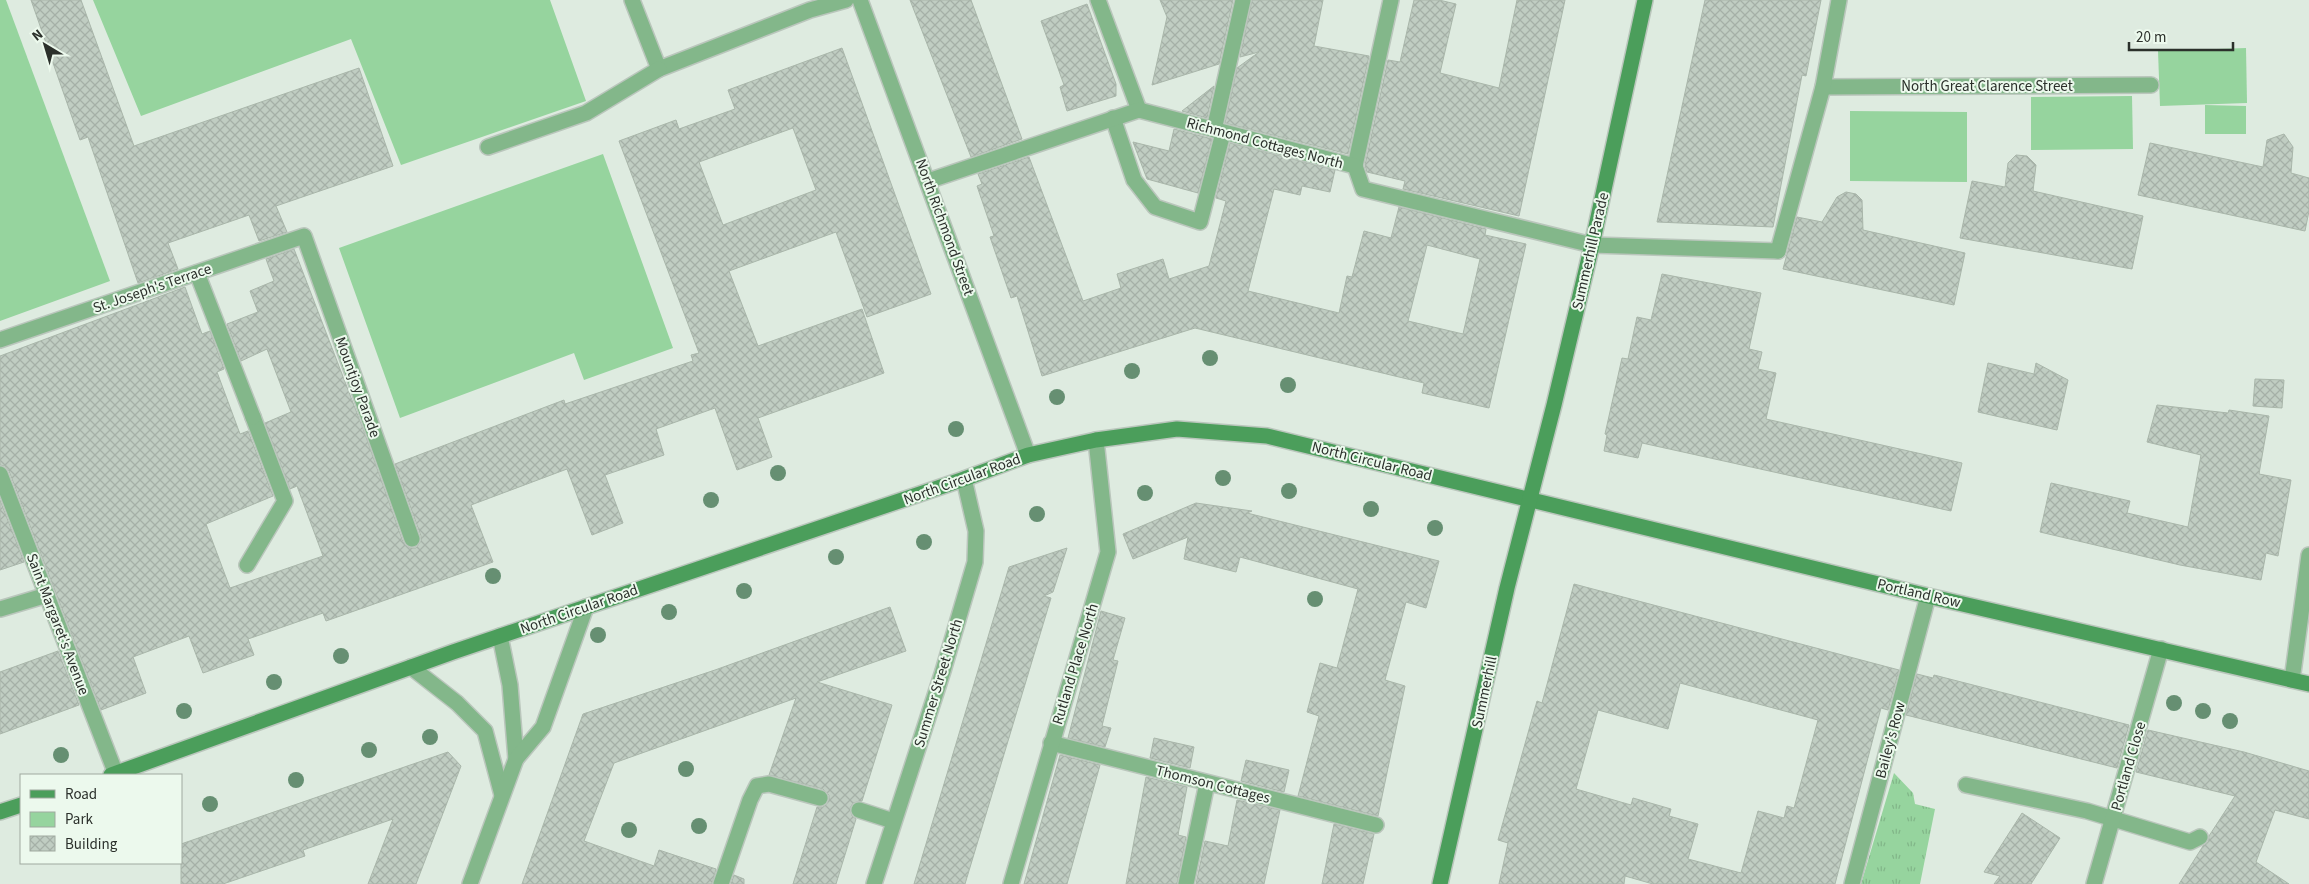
<svg xmlns="http://www.w3.org/2000/svg" width="2309" height="884" font-family="'Source Sans 3',sans-serif">
<style>
.grass{fill:url(#grass-tufts)}
.park{fill:#96d49e}
.building{fill:url(#building-cross-hatch);stroke:#a9b6aa;fill-rule:evenodd}
.lines{fill:none;stroke-linecap:round;stroke-linejoin:round}
.lane-casing{stroke:#bac6bc;stroke-width:18}
.street-casing{stroke:#bac6bc;stroke-width:18}
.secondary-casing{stroke:#bac6bc;stroke-width:18}
.lane{stroke:#83b78a;stroke-width:15}
.street{stroke:#83b78a;stroke-width:15}
.secondary{stroke:#4b9e5b;stroke-width:15}
.tree{fill:#668f72}
.labels{text-anchor:middle;stroke-width:4;stroke-linejoin:round;paint-order:stroke}
.street-label{font-size:15px;fill:#2b302b;stroke:#ecf9ed}
</style>
<defs>
<pattern id="grass-tufts" width="24" height="20" patternUnits="userSpaceOnUse" patternTransform="scale(1.25)"><rect width="24" height="20" fill="#96d49e"/><path d="M3 7l-1-3M5 7V3M7 7l1-3M15 17l-1-3M17 17v-4M19 17l1-3" fill="none" stroke="#81b688"/></pattern>
<pattern id="building-cross-hatch" width="8" height="8" patternUnits="userSpaceOnUse" patternTransform="scale(1.25)"><rect width="8" height="8" fill="#c0cdc2"/><path d="M0 0l8 8M0 8l8-8" fill="none" stroke="#a5b0a7"/></pattern>
</defs>
<rect width="100%" height="100%" fill="#deebe0"/>
<polygon class="grass" points="1894,773 1913,793 1915,804 1935,809 1920,884 1861,884"/>
<g class="park">
<polygon points="0,0 6,0 110,281 0,321"/>
<polygon points="93,0 550,0 586,101 401,165 351,39 141,116"/>
<polygon points="2246,48 2247,103 2160,106 2158,51"/>
<polygon points="2132,96 2133,149 2031,150 2031,97"/>
<polygon points="2205,105 2246,106 2246,134 2205,134"/>
<polygon points="1850,111 1967,112 1967,182 1850,181"/>
<polygon points="603,154 673,348 584,380 574,353 400,418 339,248"/>
</g>
<g class="building">
<polygon points="31,0 81,0 134,146 359,68 393,166 276,206 287,232 259,241 249,215 168,243 178,269 138,283 88,137 80,140"/>
<polygon points="910,0 971,0 1022,139 971,157"/>
<polygon points="1160,0 1233,0 1219,64 1152,85 1167,17"/>
<polygon points="1252,0 1323,0 1314,46 1369,56 1348,154 1225,123 1237,68 1259,52 1240,57"/>
<polygon points="1414,0 1439,0 1456,4 1440,73 1499,88 1517,0 1565,0 1519,216 1403,189 1405,181 1367,172 1365,165 1388,60 1400,62"/>
<polygon points="1705,0 1821,0 1806,76 1802,75 1773,227 1657,222"/>
<polygon points="1087,4 1116,84 1116,96 1067,111 1060,87 1064,85 1041,21"/>
<path d="M842,48l89,246 -64,23 -31,-85 -107,39 29,75 104,-37 22,64 -126,45 14,39 -35,13 -22,-62 -59,21 8,26 -59,20 18,48 -31,12 -25,-66 -96,36 22,57 -167,59 -3,-8 -75,26 6,16 -51,18 -14,-37 -56,21 13,36 -45,17 -92,-239 -4,-5 -5,-1v-109l185,-69 17,47 8,-3 14,38 -7,3 23,62 8,-3 25,65 -67,28 24,64 93,-32 -26,-70 -7,3 -25,-66 26,-11 -24,-63 -26,12 -14,-37 31,-12 -8,-21 24,-10 -8,-22 28,-10 71,185 38,108 7,6h6l5,-7v-5l-26,-72 169,-64 1,4 128,-43 -2,-6 8,-2 -80,-212 57,-21 3,9 56,-20 -7,-19zM793,128l23,62 -93,35 -24,-63z"/>
<polygon points="1214,86 1207,118 1182,111"/>
<polygon points="1174,129 1212,139 1198,193 1147,179 1133,142 1169,151"/>
<polygon points="2284,134 2293,147 2291,173 2309,178 2309,211 2305,231 2138,195 2150,143 2263,167 2267,140"/>
<path d="M1230,143l105,27 -5,22 -28,-6 -2,9 -26,-6 -26,102 91,22 8,-37 5,1 12,-46 27,7 8,-31 87,22 -1,6 41,9 -37,164 -67,-15 2,-10 -229,-55 -153,48 -25,-80 -6,2 -21,-61 4,-1 -17,-50 5,-2 -4,-10 51,-17 54,144 38,-13 -4,-14 46,-15 6,20 40,-13 17,-65 -10,-3zM1427,245l53,14 -17,75 -55,-13z"/>
<polygon points="2016,155 2027,156 2036,165 2033,191 2143,216 2132,269 1960,238 1972,181 2005,187 2008,163"/>
<polygon points="1846,192 1856,194 1862,200 1863,230 1965,253 1954,305 1783,269 1797,217 1822,222 1837,197"/>
<polygon points="1662,274 1761,293 1749,349 1762,352 1758,369 1776,373 1766,419 1962,463 1951,511 1642,443 1638,458 1604,451 1607,435 1605,434 1622,358 1628,359 1637,317 1651,320"/>
<polygon points="1988,363 2034,374 2036,363 2068,380 2057,430 1978,412"/>
<polygon points="2255,379 2284,380 2282,408 2253,406"/>
<polygon points="2157,405 2228,413 2229,410 2269,416 2259,474 2291,480 2278,556 2266,553 2261,580 2180,565 2040,532 2051,483 2130,501 2127,513 2188,527 2201,455 2147,442"/>
<polygon points="0,500 24,562 0,570"/>
<polygon points="1196,503 1252,511 1247,513 1439,561 1426,608 1406,602 1385,680 1405,686 1378,816 1298,796 1319,716 1307,712 1320,663 1337,668 1358,589 1240,557 1236,572 1184,559 1188,537 1133,559 1123,534"/>
<polygon points="1067,548 1053,592 1044,596 1051,598 965,884 914,884 1009,567"/>
<path d="M1574,584l325,86 -11,40 -7,-2 -46,176h-182l-28,-8 -1,8h-125l9,-41 -10,-3 39,-139 5,2zM1680,683l138,37 -24,88 -7,-2 -3,12 -26,-7 -17,62 -53,-14 10,-35 -29,-8 2,-7 -38,-11 -2,7 -55,-16 22,-79 70,19z"/>
<polygon points="890,607 906,651 817,682 892,705 862,801 853,803 850,808 852,816 856,819 836,884 793,884 817,807 823,807 829,800 829,795 823,789 769,775 796,698 614,763 584,841 654,866 659,850 716,869 712,884 522,884 583,714 715,670"/>
<polygon points="1101,611 1125,618 1113,660 1118,661 1102,726 1111,728 1105,747 1068,738"/>
<polygon points="58,651 79,705 0,734 0,672"/>
<polygon points="1917,674 1933,678 1934,675 2129,725 2117,768 1906,715"/>
<polygon points="2148,730 2244,752 2309,771 2309,819 2275,810 2256,862 2289,884 2179,884 2203,846 2208,842 2209,836 2235,796 2136,772"/>
<polygon points="1154,738 1194,747 1190,768 1150,758"/>
<polygon points="448,752 461,766 416,884 368,884 393,819 303,850 305,856 223,884 181,884 181,844"/>
<polygon points="1060,755 1100,765 1067,884 1024,884"/>
<polygon points="1246,760 1289,770 1284,792 1241,781"/>
<polygon points="1146,777 1187,787 1178,835 1186,837 1177,884 1126,884"/>
<polygon points="1237,800 1280,810 1264,884 1196,884 1205,841 1228,846"/>
<polygon points="2022,813 2060,838 2031,884 1994,884 2000,876 1984,872"/>
<polygon points="1334,824 1374,834 1363,884 1322,884"/>
<polygon points="734,875 744,879 744,884 731,884"/>
</g>
<g class="lines">
<g class="lane-casing">
<g id="lane">
<polyline points="632,0 659,69 810,10 846,0"/>
<polyline points="1098,0 1139,110"/>
<polyline points="1823,87 2151,85"/>
<polyline points="1113,118 1134,180 1155,207 1200,222 1223,133"/>
<polyline points="488,147 586,113 659,69"/>
<polyline points="1355,166 1391,0"/>
<polyline points="1778,251 1823,87 1839,0"/>
<polyline points="247,565 285,501 253,417"/>
<polyline points="0,609 47,595"/>
<polyline points="1966,785 2087,811 2190,842 2200,837"/>
<polyline points="859,810 893,821"/>
<polyline points="721,884 750,800 757,786 769,784 820,798"/>
<polyline points="1852,884 1928,596"/>
</g>
</g>
<g class="street-casing">
<g id="street">
<polyline points="860,0 1028,455"/>
<polyline points="1214,130 1243,0"/>
<polyline points="928,181 1139,110 1355,166 1363,189 1592,245 1778,251"/>
<polyline points="197,273 253,417"/>
<polyline points="0,340 304,236 412,539"/>
<polyline points="0,474 116,774"/>
<polyline points="500,636 510,685 516,759"/>
<polyline points="411,667 457,703 485,731 502,795"/>
<polyline points="2292,680 2309,555"/>
<polyline points="1051,743 1376,825"/>
<polyline points="470,884 516,759 543,727 586,607"/>
<polyline points="874,884 943,671 975,562 976,531 964,479"/>
<polyline points="1011,884 1108,552 1096,440"/>
<polyline points="1186,884 1207,783"/>
<polyline points="2094,884 2161,649"/>
</g>
</g>
<g class="secondary-casing">
<g id="secondary">
<polyline points="111,775 453,652 964,479 1028,455 1096,440 1177,429 1267,436 1928,596 2309,684"/>
<polyline points="0,812 21,805"/>
<polyline points="1440,884 1507,588 1554,405 1592,245 1645,0"/>
</g>
</g>
<use href="#lane" class="lane"/>
<use href="#street" class="street"/>
<use href="#secondary" class="secondary"/>
</g>
<g class="tree">
<circle cx="1210" cy="358" r="8"/>
<circle cx="1132" cy="371" r="8"/>
<circle cx="1288" cy="385" r="8"/>
<circle cx="1057" cy="397" r="8"/>
<circle cx="956" cy="429" r="8"/>
<circle cx="778" cy="473" r="8"/>
<circle cx="1223" cy="478" r="8"/>
<circle cx="1289" cy="491" r="8"/>
<circle cx="1145" cy="493" r="8"/>
<circle cx="711" cy="500" r="8"/>
<circle cx="1371" cy="509" r="8"/>
<circle cx="1037" cy="514" r="8"/>
<circle cx="1435" cy="528" r="8"/>
<circle cx="924" cy="542" r="8"/>
<circle cx="836" cy="557" r="8"/>
<circle cx="493" cy="576" r="8"/>
<circle cx="744" cy="591" r="8"/>
<circle cx="1315" cy="599" r="8"/>
<circle cx="669" cy="612" r="8"/>
<circle cx="598" cy="635" r="8"/>
<circle cx="341" cy="656" r="8"/>
<circle cx="274" cy="682" r="8"/>
<circle cx="2174" cy="703" r="8"/>
<circle cx="184" cy="711" r="8"/>
<circle cx="2203" cy="711" r="8"/>
<circle cx="2230" cy="721" r="8"/>
<circle cx="430" cy="737" r="8"/>
<circle cx="369" cy="750" r="8"/>
<circle cx="61" cy="755" r="8"/>
<circle cx="686" cy="769" r="8"/>
<circle cx="296" cy="780" r="8"/>
<circle cx="210" cy="804" r="8"/>
<circle cx="699" cy="826" r="8"/>
<circle cx="629" cy="830" r="8"/>
</g>
<g class="labels">
<g class="street-label">
<text x="1987" y="91">North Great Clarence Street</text>
<text transform="translate(1265 143) rotate(15)" y="5">Richmond Cottages North</text>
<text transform="translate(945 227) rotate(70)" y="5">North Richmond Street</text>
<text transform="translate(1590 251) rotate(-77)" y="5">Summerhill Parade</text>
<text transform="translate(152 288) rotate(-19)" y="5">St. Joseph's Terrace</text>
<text transform="translate(358 387) rotate(70)" y="5">Mountjoy Parade</text>
<text transform="translate(1372 461) rotate(14)" y="5">North Circular Road</text>
<text transform="translate(962 479) rotate(-20)" y="5">North Circular Road</text>
<text transform="translate(1919 593) rotate(13)" y="5">Portland Row</text>
<text transform="translate(579 609) rotate(-19)" y="5">North Circular Road</text>
<text transform="translate(58 624) rotate(69)" y="5">Saint Margaret's Avenue</text>
<text transform="translate(1075 664) rotate(-73)" y="5">Rutland Place North</text>
<text transform="translate(938 683) rotate(-73)" y="5">Summer Street North</text>
<text transform="translate(1484 692) rotate(-78)" y="5">Summerhill</text>
<text transform="translate(1890 740) rotate(-75)" y="5">Bailey's Row</text>
<text transform="translate(2128 766) rotate(-74)" y="5">Portland Close</text>
<text transform="translate(1213 784) rotate(14)" y="5">Thomson Cottages</text>
</g>
</g>
<rect x="20" y="774" width="162" height="90" fill="#ecf9ed" stroke="#9fa99f"/>
<rect x="30" y="790" width="25" height="8" fill="#4b9e5b" stroke="#9fa99f"/>
<text x="65" y="799" font-size="15" fill="#2b302b">Road</text>
<rect x="30" y="812" width="25" height="15" fill="#96d49e" stroke="#9fa99f"/>
<text x="65" y="824" font-size="15" fill="#2b302b">Park</text>
<rect x="30" y="836" width="25" height="15" fill="url(#building-cross-hatch)" stroke="#9fa99f"/>
<text x="65" y="849" font-size="15" fill="#2b302b">Building</text>
<g transform="translate(45 45) rotate(322)" stroke="#ecf9ed" stroke-width="4" paint-order="stroke">
<path d="M0-4L9 19L0 12L-9 19Z" fill="#2b302b"/>
<text y="-8" font-size="14" font-weight="bold" text-anchor="middle" fill="#2b302b">N</text>
</g>
<path d="M2129 42v8h104v-8" fill="none" stroke="#2b302b" stroke-width="2.5"/>
<text x="2136" y="42" font-size="15" fill="#2b302b" stroke="#ecf9ed" stroke-width="4" paint-order="stroke">20 m</text>
</svg>
